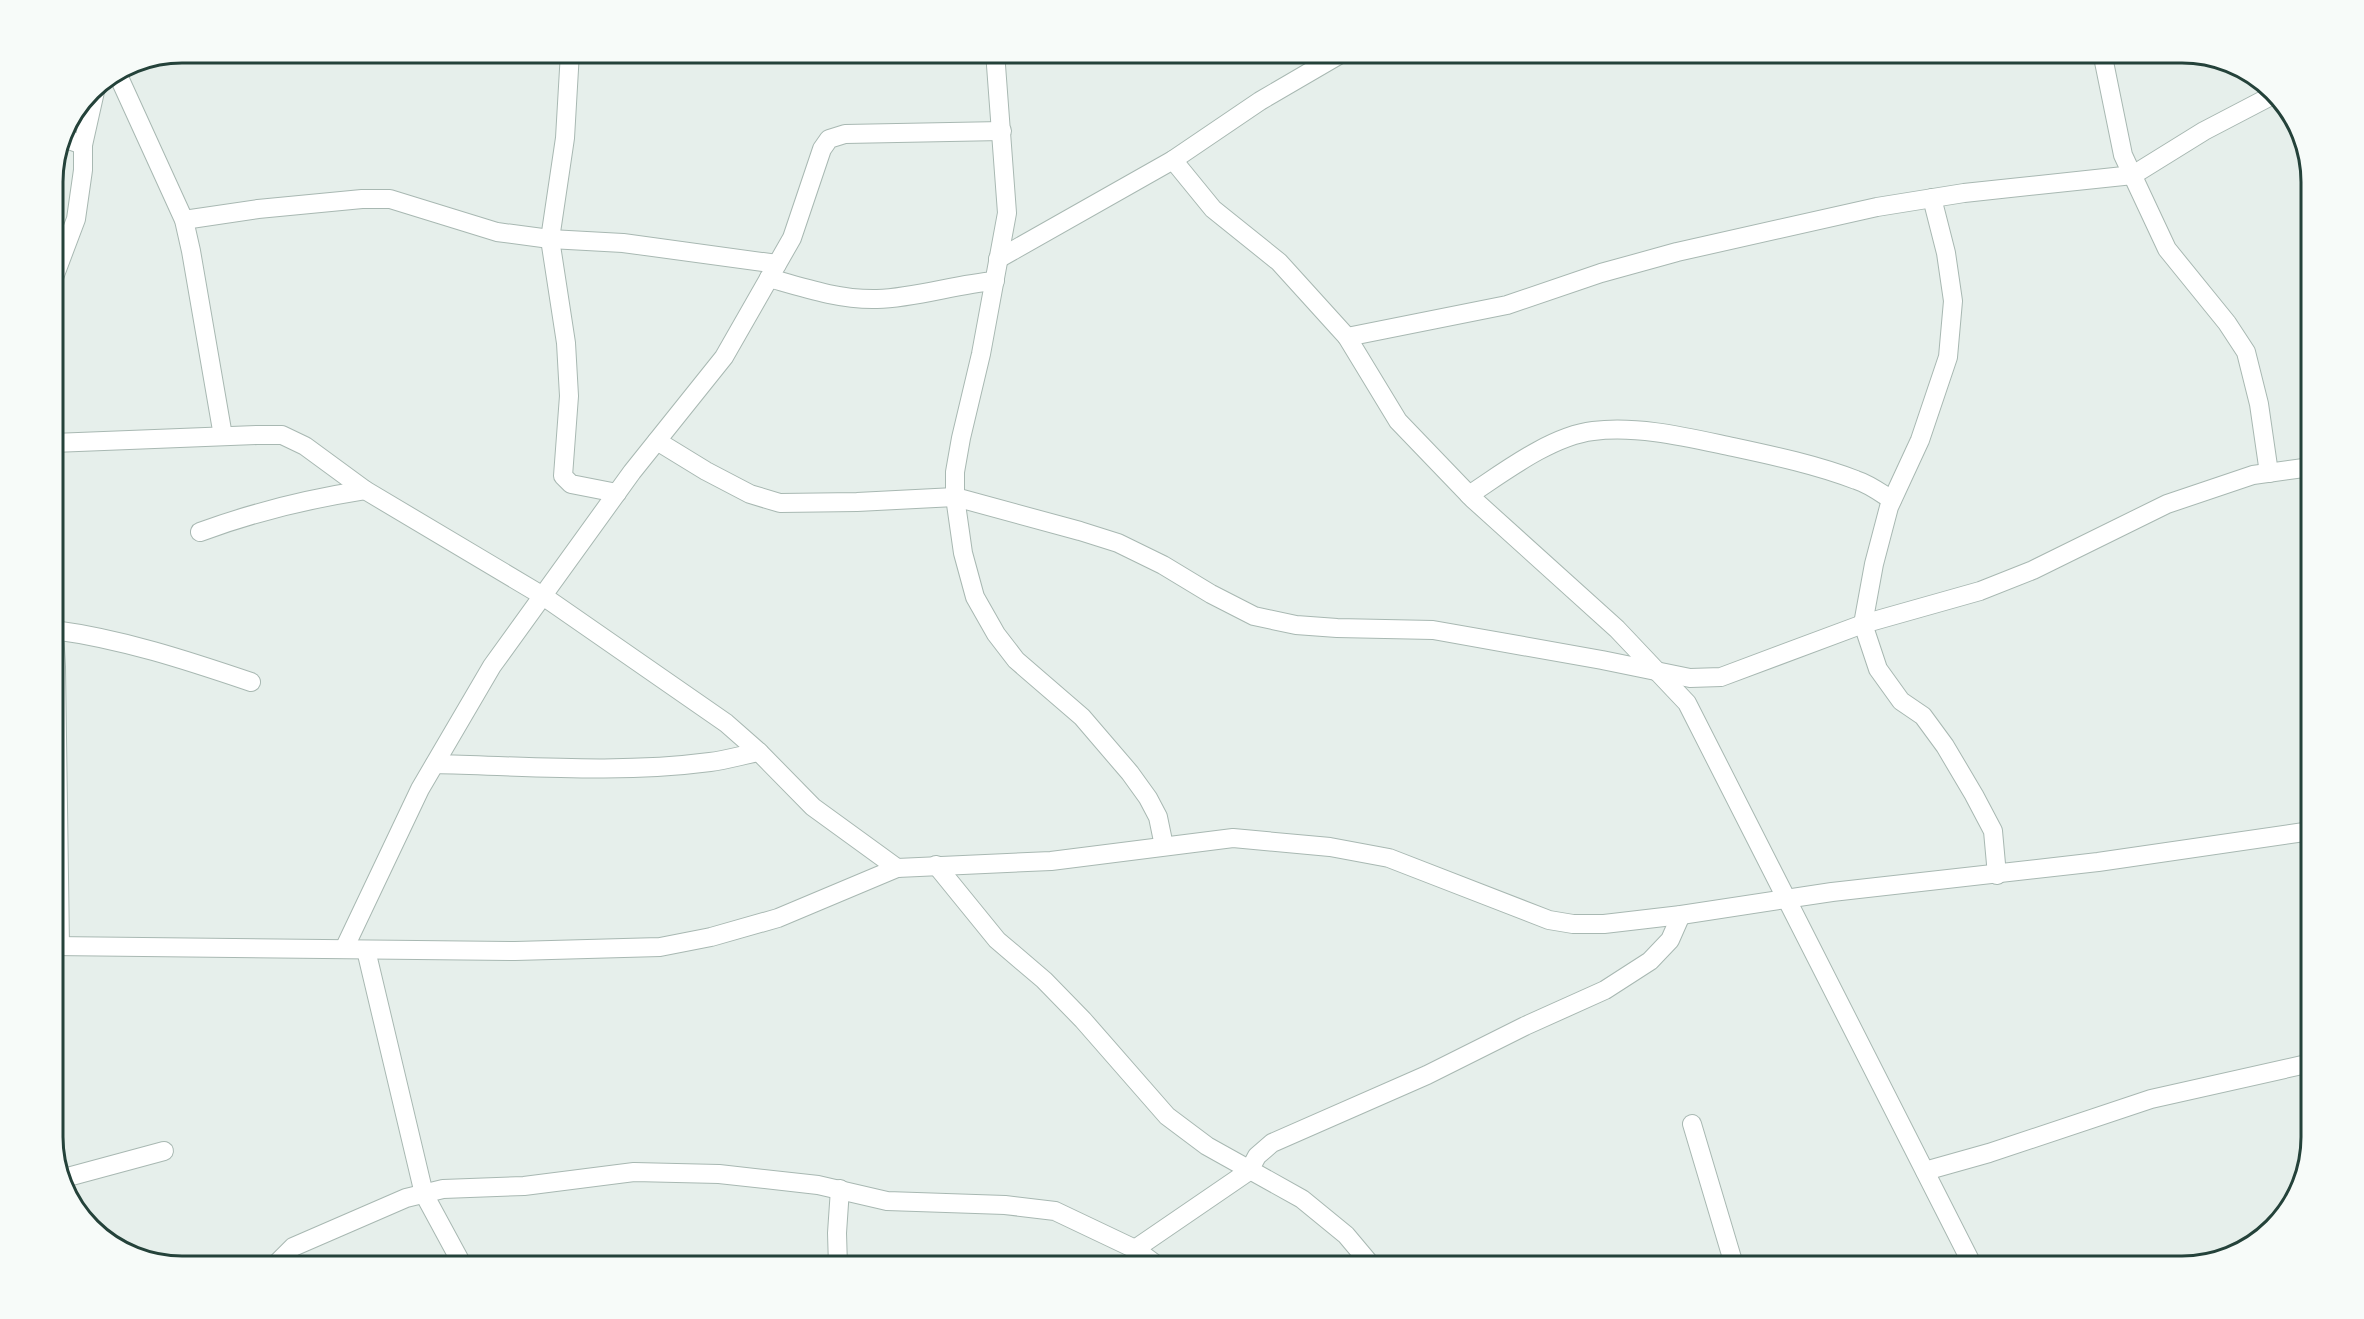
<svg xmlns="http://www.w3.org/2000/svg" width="2364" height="1319" font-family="'Source Sans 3',sans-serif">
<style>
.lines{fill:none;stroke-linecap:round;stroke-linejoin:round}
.minor-casing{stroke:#a8b8b2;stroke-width:20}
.minor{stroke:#fff;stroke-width:18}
.rim{fill:none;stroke:#24423a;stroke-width:3}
</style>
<rect width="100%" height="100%" fill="#e6efeb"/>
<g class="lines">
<g class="minor-casing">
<g id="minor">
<polyline points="570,52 565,138 550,239 566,343 569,396 563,476 571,484 617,493"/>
<polyline points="995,52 1007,213 981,354 961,438 955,472 955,497 963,553 975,597 996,634 1016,660 1082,717 1130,773 1148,798 1158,817 1164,846"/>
<polyline points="2102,52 2123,155 2167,249 2227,323 2246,352 2259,404 2269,473"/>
<polyline points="117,73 184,220 191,251 223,436"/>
<polyline points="61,137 83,145"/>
<polyline points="1173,160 1213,209 1279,262 1347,337 1398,421 1473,499 1617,629 1687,703 1973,1266"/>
<polyline points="1932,198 1946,253 1953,301 1948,357 1920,440 1889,507 1874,564 1863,624 1878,669 1901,701 1923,716 1945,746 1974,795 1993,831 1997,875"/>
<polyline points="184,220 258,209 362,199 390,199 497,232 550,239 623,243 777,264"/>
<polyline points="998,259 1173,160 1260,101 1344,52"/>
<path d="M769,278c35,10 71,22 108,21 40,-1 79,-15 118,-18"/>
<polyline points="53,280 76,219 83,170 83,145 96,87"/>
<polyline points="1347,337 1507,305 1601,273 1677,252 1877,207 1964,193 2133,175 2204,131 2273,95"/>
<polyline points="657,441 706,471 750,494 780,503 857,502 955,497 1080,531 1118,543 1163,565 1211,594 1254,616 1296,625 1337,628 1433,630 1602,660 1690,678 1721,677 1863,624 1980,591 2033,570 2167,504 2253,475 2311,467"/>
<polyline points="53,443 257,435 282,435 305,446 365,490 543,596 726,723 759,752 813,807 897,868"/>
<path d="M1469,495c35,-23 82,-59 124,-64 45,-6 97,7 140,16 42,9 84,18 123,33 13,4 25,13 36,20"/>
<path d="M200,532c54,-20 108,-33 165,-42"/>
<polyline points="53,615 56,667 60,946"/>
<path d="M54,630c68,9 132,30 197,52"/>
<path d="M435,764c91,2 184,10 275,-2 16,-2 33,-7 49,-10"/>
<polyline points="936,865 997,940 1044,980 1083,1020 1167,1116 1207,1146 1302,1199 1346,1235 1372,1266"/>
<polyline points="53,946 515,951 660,947 711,937 778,918 897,868 1051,861 1233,838 1330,847 1389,858 1549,920 1573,924 1604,924 1681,915 1832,892 2098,862 2311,831"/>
<polyline points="344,949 420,789 492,666 632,472 724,357 792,238 822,149 829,139 845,134 1002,131"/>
<polyline points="366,950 424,1194 463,1266"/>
<polyline points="1692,1124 1732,1258 1732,1266"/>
<polyline points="1925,1171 1989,1153 2151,1099 2311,1063"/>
<polyline points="64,1178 164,1151"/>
<polyline points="1135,1249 1249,1171 1257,1156 1272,1143 1427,1075 1525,1026 1605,990 1650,961 1670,940 1681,915"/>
<polyline points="274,1266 293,1247 406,1198 443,1189 524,1186 634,1172 719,1174 818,1185 887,1201 1005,1205 1055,1211 1135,1249 1158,1266"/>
<polyline points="838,1266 837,1233 840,1189"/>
</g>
</g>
<use href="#minor" class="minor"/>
</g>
<path d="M0 0H2364V1319H0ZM182 63H2182A119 119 0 0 1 2301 182V1137A119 119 0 0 1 2182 1256H182A119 119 0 0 1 63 1137V182A119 119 0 0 1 182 63Z" fill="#f7fbf9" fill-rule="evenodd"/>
<path class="rim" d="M182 63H2182A119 119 0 0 1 2301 182V1137A119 119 0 0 1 2182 1256H182A119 119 0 0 1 63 1137V182A119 119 0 0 1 182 63Z"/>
</svg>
